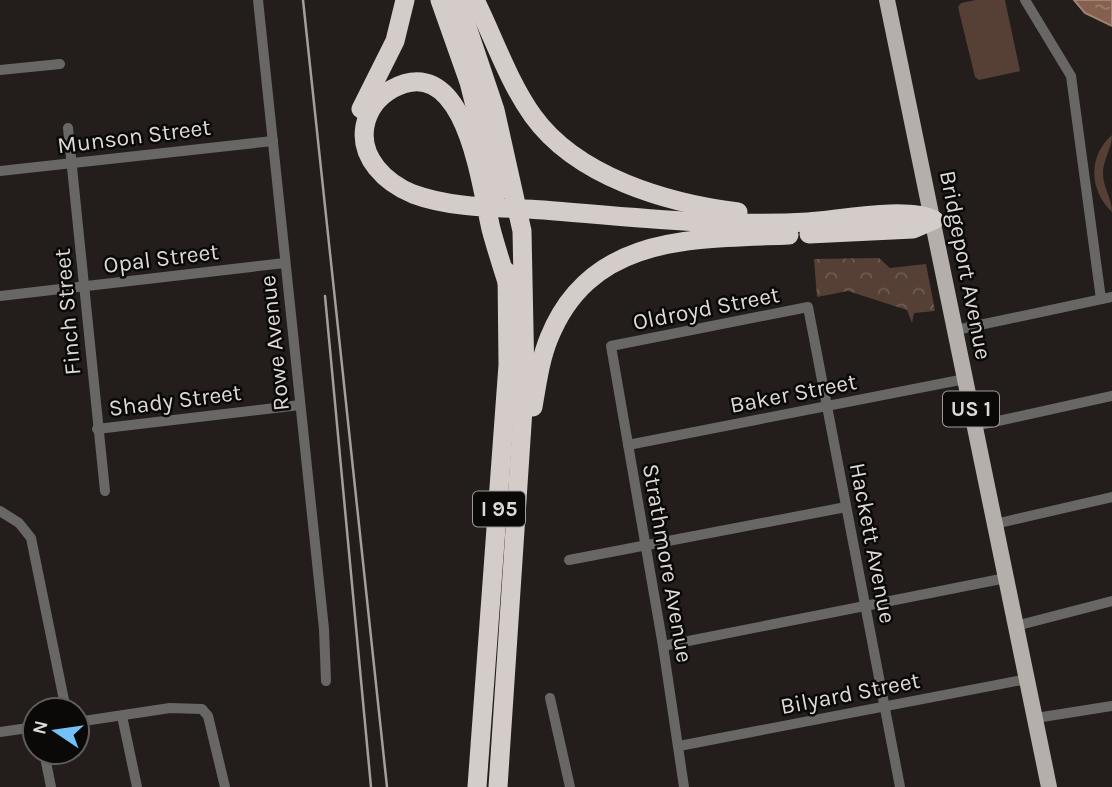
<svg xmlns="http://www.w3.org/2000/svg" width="1112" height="787" font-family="Karla,sans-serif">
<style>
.green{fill:#564035}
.park{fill:url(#park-crowns)}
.water{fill:url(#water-ripples);stroke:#a08477;stroke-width:2}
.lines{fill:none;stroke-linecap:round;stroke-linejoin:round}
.minor{stroke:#696765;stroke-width:10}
.primary{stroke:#b5afac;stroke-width:16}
.motorway{stroke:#d3ccc8;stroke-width:19}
.rail{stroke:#a49f9e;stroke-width:2.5}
.labels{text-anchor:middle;stroke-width:5;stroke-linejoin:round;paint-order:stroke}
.shield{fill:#0b0908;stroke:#9e9b9a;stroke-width:2}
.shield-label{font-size:21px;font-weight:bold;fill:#ddd9d8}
.street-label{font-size:23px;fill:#ddd9d8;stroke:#0b0908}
</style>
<defs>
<pattern id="park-crowns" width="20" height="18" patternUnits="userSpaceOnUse" patternTransform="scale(1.75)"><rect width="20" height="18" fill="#564035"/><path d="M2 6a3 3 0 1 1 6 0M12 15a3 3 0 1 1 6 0" fill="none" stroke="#6e5b52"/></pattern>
<pattern id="water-ripples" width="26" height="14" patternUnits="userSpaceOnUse" patternTransform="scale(1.75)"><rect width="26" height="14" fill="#86604e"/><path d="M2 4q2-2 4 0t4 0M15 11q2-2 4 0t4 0" fill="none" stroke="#9c7e6f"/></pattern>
</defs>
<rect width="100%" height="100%" fill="#231e1c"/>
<g class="green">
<polygon points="976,0 1005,0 1020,71 979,80 975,77 958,7 961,3"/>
<path d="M1112,135c0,14 -9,24 -9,38 0,15 9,25 9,39 -23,-22 -24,-56 0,-77z"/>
</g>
<polygon class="park" points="879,258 890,268 926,264 935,311 914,313 912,323 907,310 848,291 817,297 814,259"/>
<polygon class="water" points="1074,0 1112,0 1112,26 1085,13"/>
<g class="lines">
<g class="minor">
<polyline points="258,0 324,629 326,681"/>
<polyline points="1025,0 1071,76 1101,299"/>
<polyline points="0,70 60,64"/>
<polyline points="68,128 105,491"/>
<polyline points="0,171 273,141"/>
<polyline points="0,296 285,263"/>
<polyline points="956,330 1112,297"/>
<polyline points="975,426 1112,396"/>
<polyline points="97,429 300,405"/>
<polyline points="628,445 965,379"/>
<polyline points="0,511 19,523 31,538 66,710"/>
<polyline points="995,524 1112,497"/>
<polyline points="569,560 846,507"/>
<polyline points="1016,626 1112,601"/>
<polyline points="663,646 1006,578"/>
<polyline points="550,698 570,787"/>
<polyline points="122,716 137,787"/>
<polyline points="1036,718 1112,706"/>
<polyline points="77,722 170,708 202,709 208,716 225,787"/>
<polyline points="0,732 35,727"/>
<polyline points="679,746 1027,679"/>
<polyline points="44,752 51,787"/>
<polyline points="684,787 663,646 611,346 808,307 900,787"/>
</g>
<polyline class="primary" points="887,0 1049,787"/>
<g class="motorway">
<polyline points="440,0 469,82 497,193"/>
<polyline points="458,0 495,110 522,231 525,379 498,787"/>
<path d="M475,0c19,38 33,81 58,116 44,61 134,87 205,96"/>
<polyline points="361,109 395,41 405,0"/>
<polyline points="809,234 913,229 934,220"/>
<path d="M508,285c-6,-19 -12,-37 -17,-56 -10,-42 -25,-180 -99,-140 -14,8 -24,21 -27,37 -6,32 21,57 48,68 40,15 89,13 131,16 87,7 176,17 264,12 31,-2 99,-16 126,-2"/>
<path d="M533,407c4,-23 7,-47 16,-69 42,-105 146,-99 240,-103"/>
<polyline points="477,787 508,365 507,272"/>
</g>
<g class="rail">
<polyline points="303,0 387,787"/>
<polyline points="325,296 371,787"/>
</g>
</g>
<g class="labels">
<g class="shield">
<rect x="943" y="391.5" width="56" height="35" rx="5"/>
<rect x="473" y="491.5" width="52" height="35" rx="5"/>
</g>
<g class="shield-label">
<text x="971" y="416">US 1</text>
<text x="499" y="516">I 95</text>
</g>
<g class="street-label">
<text transform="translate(134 136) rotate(-7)" y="8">Munson Street</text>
<text transform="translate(161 258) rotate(-7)" y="8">Opal Street</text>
<text transform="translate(966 265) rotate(79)" y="8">Bridgeport Avenue</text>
<text transform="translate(706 308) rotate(-11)" y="8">Oldroyd Street</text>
<text transform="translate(67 312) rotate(-95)" y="8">Finch Street</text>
<text transform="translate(274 343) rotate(-96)" y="8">Rowe Avenue</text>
<text transform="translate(793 393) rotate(-11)" y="8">Baker Street</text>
<text transform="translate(175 400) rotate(-7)" y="8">Shady Street</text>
<text transform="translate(873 543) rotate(79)" y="8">Hackett Avenue</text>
<text transform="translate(668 563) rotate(80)" y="8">Strathmore Avenue</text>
<text transform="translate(850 693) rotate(-11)" y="8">Bilyard Street</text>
</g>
</g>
<g transform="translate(56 731) rotate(283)"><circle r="33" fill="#0b0908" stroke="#5f5c5b" stroke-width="2"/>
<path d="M0-5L12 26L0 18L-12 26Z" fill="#73c1f6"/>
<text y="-10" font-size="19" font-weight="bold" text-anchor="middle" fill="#ddd9d8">N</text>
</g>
</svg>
